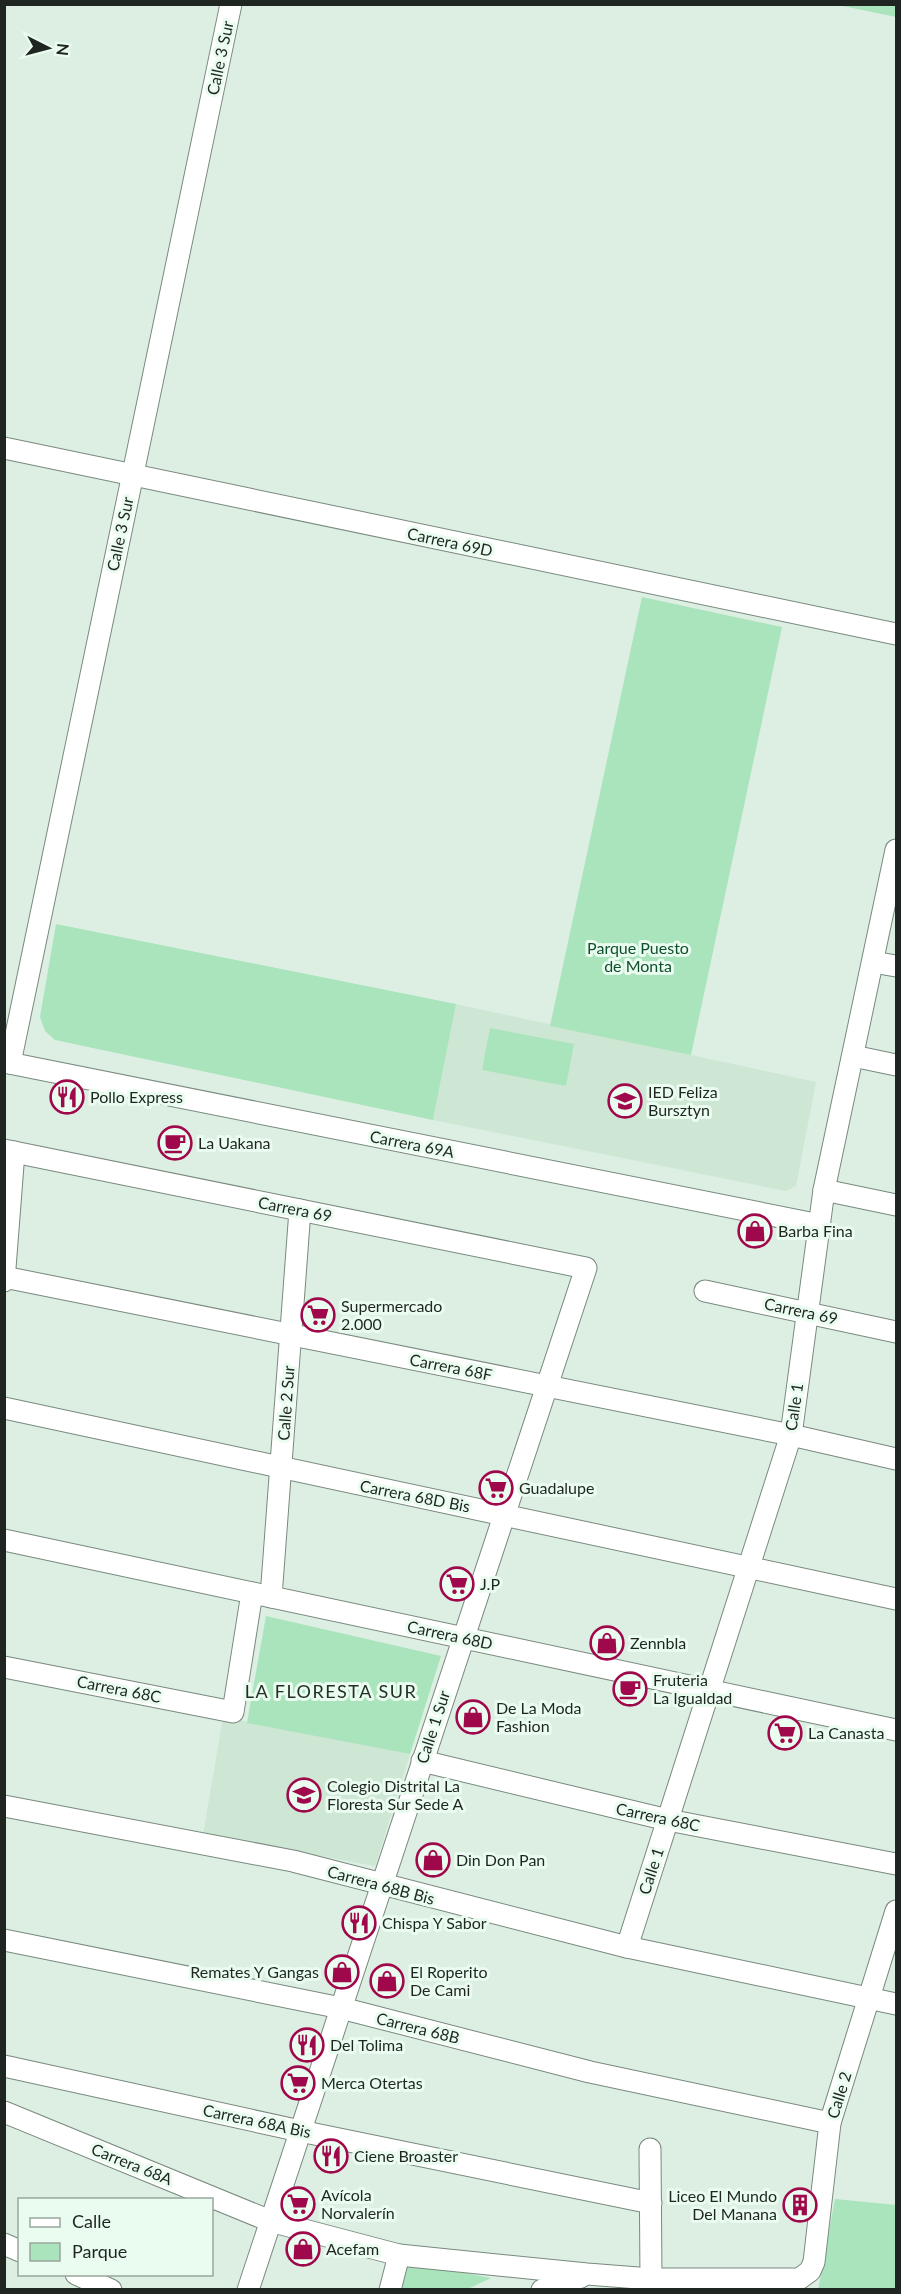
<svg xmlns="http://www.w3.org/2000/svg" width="901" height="2294" font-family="Lato,sans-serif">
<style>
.built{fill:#cee6d4}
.green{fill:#aae4bc}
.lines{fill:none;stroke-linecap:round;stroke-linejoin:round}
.minor-casing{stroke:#79897e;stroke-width:23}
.minor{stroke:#fff;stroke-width:21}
.labels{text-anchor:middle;stroke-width:6;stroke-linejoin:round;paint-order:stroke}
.street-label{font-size:16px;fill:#1f2521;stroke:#eafcef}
.park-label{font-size:16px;fill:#104f2c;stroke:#eafcef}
.poi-label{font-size:16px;fill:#1f2521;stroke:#eafcef;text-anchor:start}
.neighbourhood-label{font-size:18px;letter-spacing:1.5px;fill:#222f26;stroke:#eafcef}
</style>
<rect width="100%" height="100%" fill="#ddefe2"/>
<g class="built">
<polygon points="456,1004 816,1082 796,1186 786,1191 433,1120"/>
<polygon points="223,1717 410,1754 375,1866 203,1835"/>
</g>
<g class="green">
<polygon points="838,5 896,5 896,17"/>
<polygon points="642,597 782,627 691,1055 550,1026"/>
<polygon points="56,924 456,1004 433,1120 55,1040 45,1031 40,1017"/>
<polygon points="490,1028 574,1044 566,1086 482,1070"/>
<polygon points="266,1616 441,1656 410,1754 247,1723"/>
<polygon points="835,2199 896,2205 896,2289 818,2290"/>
<polygon points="407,2262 491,2278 468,2289 402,2290"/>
</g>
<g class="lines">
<g class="minor-casing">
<g id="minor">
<polyline points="4,448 896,634"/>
<polyline points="873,962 896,966"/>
<polyline points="853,1056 896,1065"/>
<polyline points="4,1062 820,1225"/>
<polyline points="10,1063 231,4"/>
<polyline points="4,1150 586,1268 248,2290"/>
<polyline points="824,1190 896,1205"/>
<polyline points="4,1277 791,1435 896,1459"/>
<polyline points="4,1281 14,1152"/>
<polyline points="705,1291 896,1332"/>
<path d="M4,1408c298,65 596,126 892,191"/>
<polyline points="4,1540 896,1730"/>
<polyline points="271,1597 300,1210"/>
<polyline points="4,1667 233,1712 252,1593"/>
<polyline points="422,1761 668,1820 896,1864"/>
<polyline points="4,1806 293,1861 627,1947 896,2004"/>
<polyline points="4,1940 341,2008 590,2072 830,2123"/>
<polyline points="627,1947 791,1435 824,1190 896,850"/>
<polyline points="4,2066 300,2131 651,2203"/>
<polyline points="4,2112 270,2221 399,2255 587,2274 651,2279 799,2279 810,2271 814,2262 830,2123 896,1911"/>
<polyline points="650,2149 651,2279"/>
<polyline points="4,2244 20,2251"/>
<polyline points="76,2274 111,2290"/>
<polyline points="390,2290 399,2255"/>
<polyline points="542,2290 581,2277"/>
</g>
</g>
<use href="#minor" class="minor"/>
</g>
<defs>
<g id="restaurant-ring" transform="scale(1.725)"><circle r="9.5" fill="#eafcef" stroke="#a0084c" stroke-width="1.5"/><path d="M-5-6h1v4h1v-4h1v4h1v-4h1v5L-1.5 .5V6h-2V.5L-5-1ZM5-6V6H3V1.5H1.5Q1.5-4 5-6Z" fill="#a0084c"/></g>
<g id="school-ring" transform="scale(1.725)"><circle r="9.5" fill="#eafcef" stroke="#a0084c" stroke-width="1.5"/><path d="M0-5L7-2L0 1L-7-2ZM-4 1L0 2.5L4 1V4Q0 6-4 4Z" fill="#a0084c"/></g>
<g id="cafe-ring" transform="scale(1.725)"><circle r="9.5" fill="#eafcef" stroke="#a0084c" stroke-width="1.5"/><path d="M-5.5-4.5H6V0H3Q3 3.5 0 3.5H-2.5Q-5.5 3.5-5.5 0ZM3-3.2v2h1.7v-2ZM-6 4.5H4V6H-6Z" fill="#a0084c"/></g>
<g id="shop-ring" transform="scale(1.725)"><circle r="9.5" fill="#eafcef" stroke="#a0084c" stroke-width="1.5"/><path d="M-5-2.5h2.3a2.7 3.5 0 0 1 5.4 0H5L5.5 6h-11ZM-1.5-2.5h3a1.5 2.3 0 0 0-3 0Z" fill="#a0084c"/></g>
<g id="supermarket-ring" transform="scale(1.725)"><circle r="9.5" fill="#eafcef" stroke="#a0084c" stroke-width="1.5"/><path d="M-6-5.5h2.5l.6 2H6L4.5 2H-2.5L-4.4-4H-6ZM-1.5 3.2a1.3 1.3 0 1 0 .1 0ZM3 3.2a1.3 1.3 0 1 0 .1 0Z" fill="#a0084c"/></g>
<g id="building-ring" transform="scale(1.725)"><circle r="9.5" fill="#eafcef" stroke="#a0084c" stroke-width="1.5"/><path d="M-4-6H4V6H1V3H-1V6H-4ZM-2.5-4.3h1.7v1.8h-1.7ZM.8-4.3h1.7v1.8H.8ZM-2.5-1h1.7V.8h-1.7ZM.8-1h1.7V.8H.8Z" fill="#a0084c"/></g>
</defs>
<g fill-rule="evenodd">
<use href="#restaurant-ring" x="67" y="1097"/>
<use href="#school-ring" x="625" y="1101"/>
<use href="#cafe-ring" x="175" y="1143"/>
<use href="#shop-ring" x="755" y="1231"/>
<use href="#supermarket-ring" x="318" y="1315"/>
<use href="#supermarket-ring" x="496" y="1488"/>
<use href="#supermarket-ring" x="457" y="1584"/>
<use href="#shop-ring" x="607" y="1643"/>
<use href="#cafe-ring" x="630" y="1689"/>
<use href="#shop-ring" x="473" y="1717"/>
<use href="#supermarket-ring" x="785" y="1733"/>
<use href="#school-ring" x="304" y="1795"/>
<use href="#shop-ring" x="433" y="1860"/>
<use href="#restaurant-ring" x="359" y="1923"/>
<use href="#shop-ring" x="342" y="1972"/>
<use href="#shop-ring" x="387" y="1981"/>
<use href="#restaurant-ring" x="307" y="2045"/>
<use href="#supermarket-ring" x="298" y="2083"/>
<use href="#restaurant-ring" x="331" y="2156"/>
<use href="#supermarket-ring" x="298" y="2204"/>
<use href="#building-ring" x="800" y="2205"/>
<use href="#shop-ring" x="303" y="2249"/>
</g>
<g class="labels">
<g class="street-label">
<text transform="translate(220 58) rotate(-78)" y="6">Calle 3 Sur</text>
<text transform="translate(120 534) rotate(-78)" y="6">Calle 3 Sur</text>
<text transform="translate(450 542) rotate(12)" y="6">Carrera 69D</text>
<text transform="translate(412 1144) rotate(11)" y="6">Carrera 69A</text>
<text transform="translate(295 1209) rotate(11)" y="6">Carrera 69</text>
<text transform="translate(801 1311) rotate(12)" y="6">Carrera 69</text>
<text transform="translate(451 1367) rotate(11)" y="6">Carrera 68F</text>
<text transform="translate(286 1403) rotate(-86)" y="6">Calle 2 Sur</text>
<text transform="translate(794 1407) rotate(-82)" y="6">Calle 1</text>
<text transform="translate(415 1496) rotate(11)" y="6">Carrera 68D Bis</text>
<text transform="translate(450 1635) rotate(12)" y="6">Carrera 68D</text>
<text transform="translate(119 1689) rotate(11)" y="6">Carrera 68C</text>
<text transform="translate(433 1727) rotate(-72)" y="6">Calle 1 Sur</text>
<text transform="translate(658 1817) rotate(12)" y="6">Carrera 68C</text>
<text transform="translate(651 1871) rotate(-72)" y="6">Calle 1</text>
<text transform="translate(381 1885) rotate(15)" y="6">Carrera 68B Bis</text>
<text transform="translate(418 2028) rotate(14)" y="6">Carrera 68B</text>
<text transform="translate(839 2095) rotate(-73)" y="6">Calle 2</text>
<text transform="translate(257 2121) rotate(12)" y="6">Carrera 68A Bis</text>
<text transform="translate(132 2164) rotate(22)" y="6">Carrera 68A</text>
</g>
<g class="park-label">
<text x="638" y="954">Parque Puesto<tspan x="638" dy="18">de Monta</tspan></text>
</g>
<g class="poi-label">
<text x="648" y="1098">IED Feliza<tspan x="648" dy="18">Bursztyn</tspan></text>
<text x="90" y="1103">Pollo Express</text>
<text x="198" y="1149">La Uakana</text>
<text x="778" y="1237">Barba Fina</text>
<text x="341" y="1312">Supermercado<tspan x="341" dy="18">2.000</tspan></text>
<text x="519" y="1494">Guadalupe</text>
<text x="480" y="1590">J.P</text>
<text x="630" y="1649">Zennbla</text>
<text x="653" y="1686">Fruteria<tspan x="653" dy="18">La Igualdad</tspan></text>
<text x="496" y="1714">De La Moda<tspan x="496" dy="18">Fashion</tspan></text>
<text x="808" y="1739">La Canasta</text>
<text x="327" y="1792">Colegio Distrital La<tspan x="327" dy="18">Floresta Sur Sede A</tspan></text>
<text x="456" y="1866">Din Don Pan</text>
<text x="382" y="1929">Chispa Y Sabor</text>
<text x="319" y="1978" text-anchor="end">Remates Y Gangas</text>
<text x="410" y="1978">El Roperito<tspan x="410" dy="18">De Cami</tspan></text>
<text x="330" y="2051">Del Tolima</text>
<text x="321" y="2089">Merca Otertas</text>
<text x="354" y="2162">Ciene Broaster</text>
<text x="321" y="2201">Avícola<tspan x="321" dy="18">Norvalerín</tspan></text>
<text x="777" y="2202" text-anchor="end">Liceo El Mundo<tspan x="777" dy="18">Del Manana</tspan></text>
<text x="326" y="2255">Acefam</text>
</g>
<g class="neighbourhood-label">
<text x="331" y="1698">LA FLORESTA SUR</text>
</g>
</g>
<rect width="901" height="2294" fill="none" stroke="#1f2521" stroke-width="12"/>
<rect x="18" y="2198" width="195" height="78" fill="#eafcef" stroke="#99a69d" stroke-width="1.5"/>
<rect x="30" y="2218" width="30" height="9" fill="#ffffff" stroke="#99a69d" stroke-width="1.5"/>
<text x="72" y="2228" font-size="18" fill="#1f2521">Calle</text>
<rect x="30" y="2243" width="30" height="18" fill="#aae4bc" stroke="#99a69d" stroke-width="1.5"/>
<text x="72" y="2258" font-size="18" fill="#1f2521">Parque</text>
<g transform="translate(48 48) rotate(96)" stroke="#eafcef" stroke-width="4.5" paint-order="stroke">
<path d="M0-4.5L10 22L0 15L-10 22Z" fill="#1f2521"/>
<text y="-9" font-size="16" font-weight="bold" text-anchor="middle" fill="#1f2521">N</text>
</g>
</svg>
